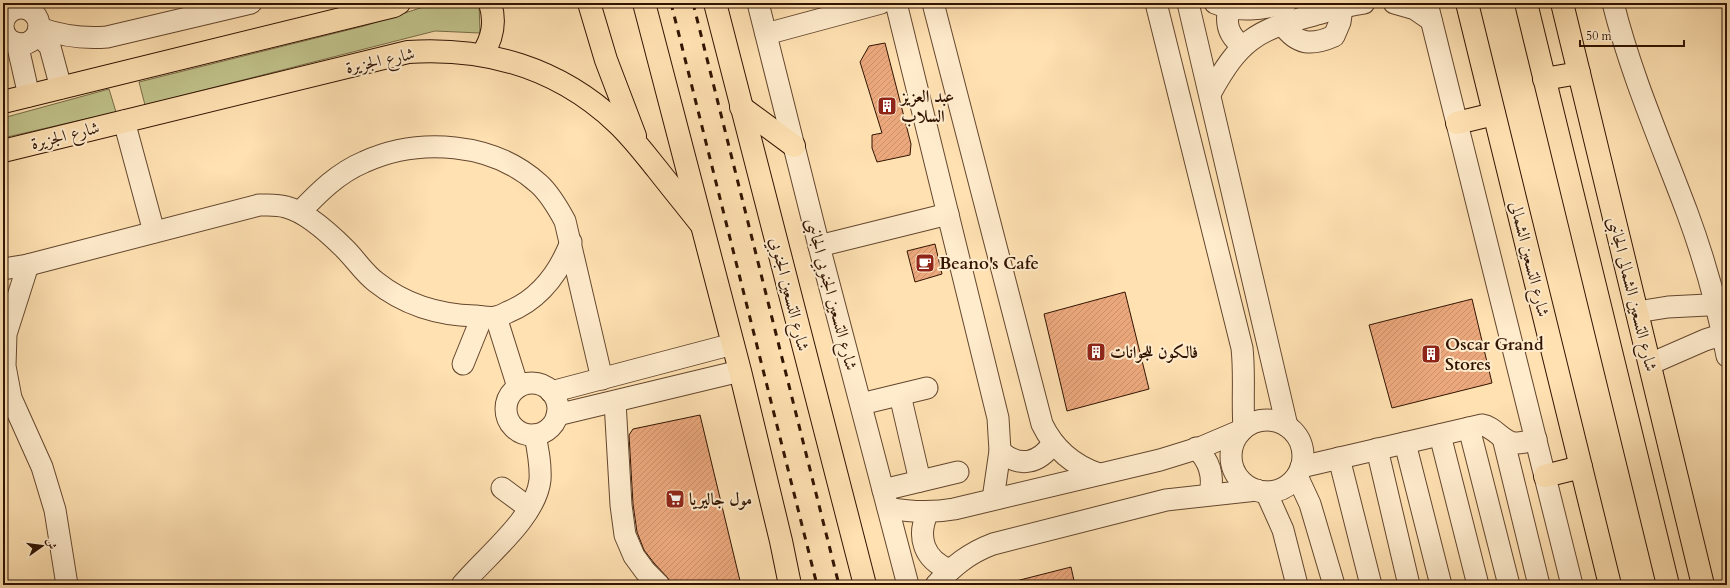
<svg xmlns="http://www.w3.org/2000/svg" width="1730" height="588" font-family="Cardo,Amiri,serif">
<style>
.green{fill:#c1c38c;stroke:#796c47}
.building{fill:url(#building-hatch);stroke:#311402}
.lines{fill:none;stroke-linecap:round;stroke-linejoin:round}
.minor-casing{stroke:#64472e;stroke-width:23}
.major-casing{stroke:#311402;stroke-width:24}
.minor{stroke:#ffeccd;stroke-width:21}
.major{stroke:#ffe1b2;stroke-width:22}
.rail{stroke:#311402;stroke-width:3;stroke-dasharray:7 7;stroke-linecap:butt}
.labels{text-anchor:middle;stroke-width:4;stroke-linejoin:round;paint-order:stroke}
.street-label{font-size:17px;fill:#311402;stroke:#ffeccd}
.poi-label{font-size:17px;font-weight:bold;fill:#311402;stroke:#ffeccd;text-anchor:start}
</style>
<defs>
<pattern id="building-hatch" width="6" height="6" patternUnits="userSpaceOnUse"><rect width="6" height="6" fill="#eca87d"/><path d="M-1 1l2-2M0 6l6-6M5 7l2-2" fill="none" stroke="#cb906a"/></pattern>
</defs>
<rect width="100%" height="100%" fill="#ffe1b2"/>
<filter id="stains"><feTurbulence type="fractalNoise" baseFrequency=".005" numOctaves="4"/><feColorMatrix values="0 0 0 0 .2 0 0 0 0 .09 0 0 0 0 .02 0 0 0 .5 -.17"/></filter>
<radialGradient id="worn" r=".72"><stop offset=".6" stop-color="#630" stop-opacity="0"/><stop offset="1" stop-color="#630" stop-opacity=".3"/></radialGradient>
<g class="green">
<polygon points="436,3 479,3 480,33 435,31 145,105 139,82 364,26"/>
<polygon points="109,89 116,112 3,138 3,118"/>
</g>
<g class="building">
<polygon points="885,43 911,144 910,155 877,162 872,148 872,135 882,133 860,62 869,46"/>
<polygon points="935,244 942,274 915,282 907,251"/>
<polygon points="1125,292 1149,389 1067,411 1044,314"/>
<polygon points="1472,299 1492,383 1392,408 1369,325"/>
<polygon points="700,415 741,585 671,585 667,577 654,563 644,550 637,532 633,504 629,435 633,429"/>
<polygon points="1071,567 1075,585 1017,585 1016,581"/>
</g>
<g class="lines">
<g class="minor-casing">
<g id="minor">
<polyline points="758,3 819,246 908,585"/>
<polyline points="896,3 998,418 1000,451 993,499"/>
<path d="M933,3l109,421c12,25 30,41 57,50"/>
<path d="M1156,3l86,345c3,27 0,53 2,80"/>
<polyline points="1188,3 1287,426"/>
<path d="M1215,3c23,10 48,6 71,0"/>
<polyline points="1394,3 1415,9 1431,20"/>
<polyline points="1427,3 1572,585"/>
<path d="M1613,3c18,72 48,140 74,209 17,46 31,95 40,144"/>
<path d="M1229,7c-4,17 -1,29 14,39"/>
<circle cx="21" cy="26" r="18"/>
<path d="M1282,24c15,21 29,22 52,12l6,-14 2,-14"/>
<path d="M39,28c23,8 44,11 68,9l144,-34"/>
<polyline points="38,34 50,47 61,88"/>
<polyline points="766,34 881,3"/>
<polyline points="17,43 29,96"/>
<path d="M1210,94c29,-53 45,-64 104,-79 16,-4 33,-10 50,-12"/>
<polyline points="124,121 154,232"/>
<path d="M300,212c19,-20 38,-39 64,-50 55,-25 129,-20 175,22 11,10 19,24 26,37l37,158"/>
<polyline points="819,246 948,214"/>
<polyline points="28,265 6,334 5,366 11,398 42,467 55,510 67,585"/>
<path d="M3,269l25,-4 231,-60c9,0 18,-1 27,2 20,5 45,28 59,42 11,11 19,24 31,33 29,23 63,33 99,34 7,1 15,2 22,1 3,-1 7,-3 11,-5 32,-13 51,-39 63,-70"/>
<polyline points="1637,312 1668,307 1727,304"/>
<polyline points="496,317 518,387"/>
<polyline points="463,364 482,317"/>
<polyline points="1650,364 1705,340 1727,333"/>
<circle cx="532" cy="409" r="26"/>
<polyline points="551,392 733,344"/>
<polyline points="900,395 920,481"/>
<polyline points="615,402 621,505 625,535 634,556 645,571 659,585"/>
<polyline points="861,404 927,388"/>
<polyline points="557,415 740,371"/>
<circle cx="1267" cy="456" r="36"/>
<polyline points="1469,428 1509,585"/>
<polyline points="1440,435 1478,585"/>
<polyline points="1503,438 1539,585"/>
<polyline points="1405,443 1441,585"/>
<path d="M1196,448c14,13 18,28 14,46"/>
<polyline points="1377,449 1409,585"/>
<path d="M1000,451c19,17 39,13 53,-8"/>
<polyline points="1339,458 1371,585"/>
<path d="M1301,467l181,-42c14,2 21,19 35,18 6,0 13,-2 19,-4"/>
<polyline points="1297,476 1310,504 1334,585"/>
<polyline points="502,488 529,508"/>
<polyline points="883,490 958,472"/>
<polyline points="1266,492 1283,530 1297,585"/>
<path d="M888,508c22,4 44,5 66,1l206,-49 42,-13 40,-17"/>
<path d="M928,512c-12,25 -4,48 22,58"/>
<path d="M462,585c23,-28 74,-67 78,-105 1,-15 -2,-30 -5,-45"/>
<path d="M936,585c17,-19 33,-32 57,-41l173,-44 91,-10"/>
</g>
</g>
<g class="major-casing">
<g id="major">
<polyline points="589,3 606,60 635,136"/>
<polyline points="644,3 740,371 781,541 790,585"/>
<polyline points="715,3 865,585"/>
<polyline points="1467,3 1610,585"/>
<polyline points="1526,3 1668,585"/>
<polyline points="1562,3 1703,585"/>
<path d="M482,55c11,-17 14,-33 8,-52"/>
<polyline points="1544,79 1579,73"/>
<polyline points="3,102 394,6 399,3"/>
<polyline points="741,107 794,146"/>
<polyline points="1457,123 1494,114"/>
<path d="M3,151l405,-99c78,-5 151,16 209,71 15,14 27,30 40,46 14,18 29,36 43,54"/>
<polyline points="1545,476 1581,467"/>
</g>
</g>
<use href="#minor" class="minor"/>
<use href="#major" class="major"/>
<g class="rail">
<polyline points="671,3 817,585"/>
<polyline points="693,3 839,585"/>
</g>
</g>
<defs>
<g id="building-square" transform="scale(1)"><rect x="-9" y="-9" width="18" height="18" rx="4" fill="#8f2418" stroke="#ffeccd"/><path d="M-4-6H4V6H1V3H-1V6H-4ZM-2.5-4.3h1.7v1.8h-1.7ZM.8-4.3h1.7v1.8H.8ZM-2.5-1h1.7V.8h-1.7ZM.8-1h1.7V.8H.8Z" fill="#fff"/></g>
<g id="cafe-square" transform="scale(1)"><rect x="-9" y="-9" width="18" height="18" rx="4" fill="#8f2418" stroke="#ffeccd"/><path d="M-5.5-4.5H6V0H3Q3 3.5 0 3.5H-2.5Q-5.5 3.5-5.5 0ZM3-3.2v2h1.7v-2ZM-6 4.5H4V6H-6Z" fill="#fff"/></g>
<g id="supermarket-square" transform="scale(1)"><rect x="-9" y="-9" width="18" height="18" rx="4" fill="#8f2418" stroke="#ffeccd"/><path d="M-6-5.5h2.5l.6 2H6L4.5 2H-2.5L-4.4-4H-6ZM-1.5 3.2a1.3 1.3 0 1 0 .1 0ZM3 3.2a1.3 1.3 0 1 0 .1 0Z" fill="#fff"/></g>
</defs>
<g fill-rule="evenodd">
<use href="#building-square" x="887" y="106"/>
<use href="#cafe-square" x="925" y="263"/>
<use href="#building-square" x="1096" y="352"/>
<use href="#building-square" x="1431" y="354"/>
<use href="#supermarket-square" x="675" y="499"/>
</g>
<g class="labels">
<g class="street-label">
<text transform="translate(380 60) rotate(-12)" y="6">شارع الجزيرة</text>
<text transform="translate(65 135) rotate(-14)" y="6">شارع الجزيرة</text>
<text transform="translate(1530 259) rotate(76)" y="6">شارع التسعين الشمالى</text>
<text transform="translate(790 294) rotate(76)" y="6">شارع التسعين الجنوبي</text>
<text transform="translate(832 294) rotate(75)" y="6">شارع التسعين الجنوبي الجانبى</text>
<text transform="translate(1633 294) rotate(76)" y="6">شارع التسعين الشمالى الجانبى</text>
</g>
<g class="poi-label">
<text x="901" y="102">عبد العزيز<tspan x="901" dy="20">السلاب</tspan></text>
<text x="939" y="269">Beano's Cafe</text>
<text x="1445" y="350">Oscar Grand<tspan x="1445" dy="20">Stores</tspan></text>
<text x="1110" y="358">فالكون للجوانات</text>
<text x="689" y="505">مول جاليريا</text>
</g>
</g>
<rect width="1730" height="588" fill="none" stroke="#ffe1b2" stroke-width="16"/>
<rect x="4" y="4" width="1722" height="580" fill="none" stroke="#311402" stroke-width="2"/>
<rect x="8" y="8" width="1714" height="572" fill="none" stroke="#311402"/>
<g transform="translate(42 546) rotate(76)" stroke="#ffeccd" stroke-width="3" paint-order="stroke">
<path d="M0-3L7 15L0 10L-7 15Z" fill="#311402"/>
<text y="-6" font-size="11" font-weight="bold" text-anchor="middle" fill="#311402">ش</text>
</g>
<path d="M1580 40v6h104v-6" fill="none" stroke="#311402" stroke-width="2"/>
<text x="1586" y="40" font-size="12" fill="#311402" stroke="#ffeccd" stroke-width="3" paint-order="stroke">50 m</text>
<rect width="100%" height="100%" filter="url(#stains)"/>
<rect width="100%" height="100%" fill="url(#worn)"/>
</svg>
